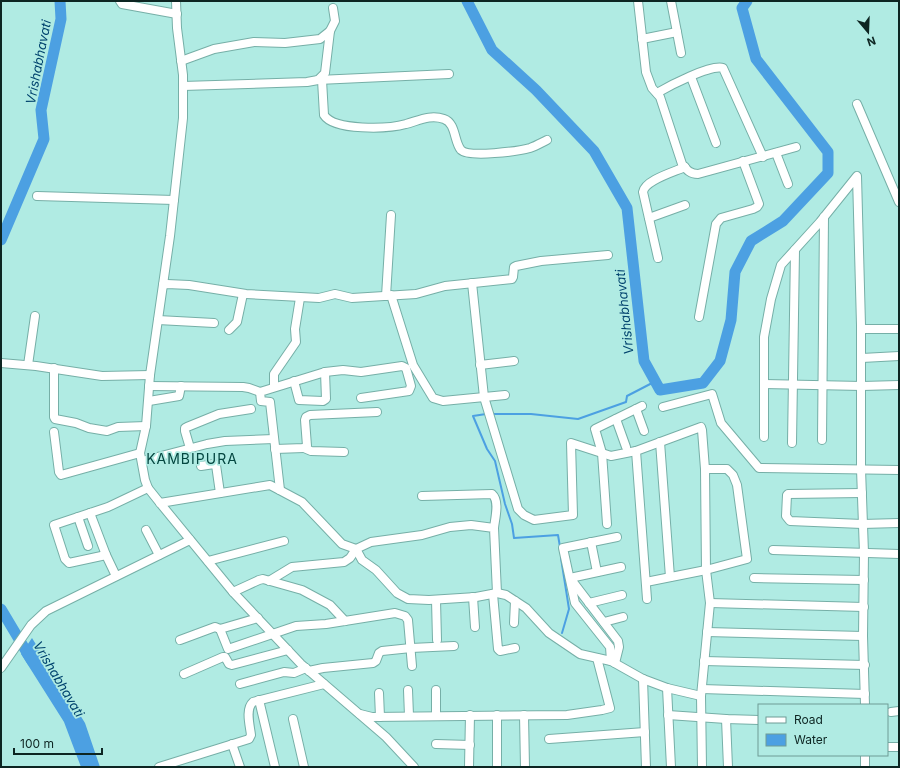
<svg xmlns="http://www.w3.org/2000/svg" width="900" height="768" font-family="Inter,sans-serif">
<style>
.water{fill:#4ca0e2}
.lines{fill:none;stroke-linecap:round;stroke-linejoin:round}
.stream{stroke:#4ca0e2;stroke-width:2}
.river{stroke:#4ca0e2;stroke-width:11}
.minor-casing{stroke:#76afa7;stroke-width:10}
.minor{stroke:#fff;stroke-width:8}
.labels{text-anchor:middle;stroke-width:3.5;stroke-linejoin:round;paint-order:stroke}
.water-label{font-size:13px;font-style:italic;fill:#00436e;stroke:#b0ebe3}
.quarter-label{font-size:14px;letter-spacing:1px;fill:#044640;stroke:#b0ebe3}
</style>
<rect width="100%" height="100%" fill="#b0ebe3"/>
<polygon class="water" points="32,638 85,723 100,767 81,767 64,722 21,654"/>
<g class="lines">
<g class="stream">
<polyline points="486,414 473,416 487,449 495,461 505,504 512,524 514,538 558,535 560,547"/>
<polyline points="491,414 531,414 578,419 626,402 627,396 656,381"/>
<polyline points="561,558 569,609 562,633"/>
</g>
<g class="river">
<polyline points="467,1 492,50 536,90 594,151 627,208 644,361 660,390 703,383 720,361 731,320 735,272 751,241 783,221 828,173 828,152 756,59 742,8 747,1"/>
<polyline points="1,240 44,139 41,110 61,19 60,1"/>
<polyline points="1,609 32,661"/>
</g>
<g class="minor-casing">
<g id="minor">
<polyline points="120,1 122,4 177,14"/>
<polyline points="176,1 177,28 183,75 183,118 170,236 150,375 146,426 140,453 145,480 148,488 160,503 233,592 301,664 386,737 414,767"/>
<path d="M638,1l8,71 6,16 8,9 22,67c5,6 8,10 16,10l98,-27"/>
<polyline points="671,1 681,53"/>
<polyline points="642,39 677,32"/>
<polyline points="181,61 214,49 254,42 285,43 320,39 330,31 335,21 333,8"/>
<polyline points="691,77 716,143"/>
<polyline points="318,80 449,74"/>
<path d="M322,80l2,35c10,16 64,14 82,9 12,-3 24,-10 38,-5 12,4 10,23 17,31 8,8 58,1 69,-2 6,-2 11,-5 17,-8"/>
<polyline points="183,86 307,82 318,80 325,73 330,31"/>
<path d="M657,93c12,-7 54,-29 66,-25l40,89"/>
<polyline points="857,104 899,202"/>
<polyline points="776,153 788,184"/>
<polyline points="37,196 174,200"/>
<polyline points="649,218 685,205"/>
<path d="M658,258l-15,-66c2,-12 31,-20 42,-25"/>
<polyline points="472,283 484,397 518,509 524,515 534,520 573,515 571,443 611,456 636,451"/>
<polyline points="163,285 167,284 189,285 246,294 319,298 335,294 352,298 416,294 445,286 512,279 513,277 514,267 516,266 541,261 608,255"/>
<polyline points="391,295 413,365 433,398 443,401 505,395"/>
<polyline points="386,296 391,215"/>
<polyline points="699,317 716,224 721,218 753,209 757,207 759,204 743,161"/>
<polyline points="158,320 214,323"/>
<polyline points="861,329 899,329"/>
<polyline points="229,330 237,322 243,294"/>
<polyline points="862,358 899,356"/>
<polyline points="1,363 36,366 102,376 150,375"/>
<polyline points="28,365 35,316"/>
<polyline points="480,365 514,361"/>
<polyline points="54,368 54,417 55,419 76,423 89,428 107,431 118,427 146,426"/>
<polyline points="294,381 299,400 323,401 326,399 325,372"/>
<polyline points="764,384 862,386 899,385"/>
<polyline points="149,386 243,387 249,388 260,392"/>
<polyline points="274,387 274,374 296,342 295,329 300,298"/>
<polyline points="149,401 179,396 181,386"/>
<polyline points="663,407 712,394 721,423 759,468 899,470"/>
<polyline points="636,409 644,431"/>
<polyline points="616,419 626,447"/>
<polyline points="54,432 59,472 61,475 140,453"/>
<polyline points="764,437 764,337 771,299 781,265 820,222 857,176 861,325 861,469 864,553 863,636 865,705"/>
<polyline points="822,440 824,217"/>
<polyline points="660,442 670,577"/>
<polyline points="792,443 795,250"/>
<polyline points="190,448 185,431 185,428 187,427 219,414 251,409"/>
<polyline points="304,448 311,451 344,452"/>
<polyline points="275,449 304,448 307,446 305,420 306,417 310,415 377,412"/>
<polyline points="142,461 207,444 225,441 274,439"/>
<polyline points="201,466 214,464 216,465 220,493"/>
<polyline points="280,490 270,402 261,401 260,392 325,372 343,370 361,372 402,366 406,368 411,386 409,391 361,398"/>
<polyline points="862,493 788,494 787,495 786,516 790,521 862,524 899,523"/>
<path d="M422,496l70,-2c8,7 3,24 2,34"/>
<polyline points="160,503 270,485 302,502 342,544 356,549 362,560 376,570 397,593 408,599 429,600 476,597 497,593 506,595 526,608 549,633 580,654 611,661 643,679 667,688 701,696"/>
<polyline points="90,513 106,555 116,576"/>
<polyline points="78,517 88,546"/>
<polyline points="607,524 602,453 595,429 642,406"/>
<polyline points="146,530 159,555"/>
<polyline points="591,542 597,572"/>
<polyline points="773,550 899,554"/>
<polyline points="106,555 69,563 65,559 54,525 108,507 148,488"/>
<polyline points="208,561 284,541"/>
<polyline points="754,578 864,580"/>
<polyline points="269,581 292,567 344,562 350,558 356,549 371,542 422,535 450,527 471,525 494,528 497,593"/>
<polyline points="646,582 706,570 747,559 737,485 733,475 727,469 705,469"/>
<polyline points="233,592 259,580 263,579 302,590 330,605 345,621"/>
<polyline points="493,594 498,649 500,651 515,648"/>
<polyline points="473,597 475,627"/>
<polyline points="647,599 636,451 701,427 702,430 705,469 706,570 710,603 701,696 702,767"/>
<polyline points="436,600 437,640"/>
<polyline points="589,603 622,595"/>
<polyline points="710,603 864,607"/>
<polyline points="258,618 220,629 228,649 296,626 326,624 395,613 405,616 408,620 412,666"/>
<polyline points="604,622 623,617"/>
<polyline points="514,623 515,601"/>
<polyline points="707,632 863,636"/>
<polyline points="180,640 215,627 220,629"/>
<polyline points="611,661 610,647 575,603 563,548 617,537"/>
<polyline points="704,661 865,665"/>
<polyline points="615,663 619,647 618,641 570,578 621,567"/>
<polyline points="1,668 31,625 46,611 190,540"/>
<polyline points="309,671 323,668 373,663 376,661 379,653 382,651 411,648 454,646"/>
<polyline points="184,674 223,657 225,657 229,664 232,665 288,650"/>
<polyline points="643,679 646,767"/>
<polyline points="240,684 284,672 294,673 306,668"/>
<polyline points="667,688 671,767"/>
<polyline points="702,689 865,694"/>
<polyline points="408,690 409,716"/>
<polyline points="436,690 436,716"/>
<polyline points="379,693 380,717"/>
<polyline points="259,700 275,767"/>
<polyline points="891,712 899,711"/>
<polyline points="360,714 372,717 567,715 602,710 610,708 597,658"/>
<polyline points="497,715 497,767"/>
<polyline points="524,715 525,767"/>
<polyline points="668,715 726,719 759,720"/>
<polyline points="293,719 304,767"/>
<polyline points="726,719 728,767"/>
<polyline points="549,739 645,732"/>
<polyline points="232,744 240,767"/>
<polyline points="436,744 470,745"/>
<polyline points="887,747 899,747"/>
<path d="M159,767l90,-28 2,-4c-1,-9 -6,-26 2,-33l71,-18"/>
<polyline points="469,767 470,715"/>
<polyline points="865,767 865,755"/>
</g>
</g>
<use href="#minor" class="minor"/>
</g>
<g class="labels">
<g class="water-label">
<text transform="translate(38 62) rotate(-79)" y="5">Vrishabhavati</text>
<text transform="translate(624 312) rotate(-96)" y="5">Vrishabhavati</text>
<text transform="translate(59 679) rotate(59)" y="5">Vrishabhavati</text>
</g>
<g class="quarter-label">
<text x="192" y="464">KAMBIPURA</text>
</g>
</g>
<rect width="900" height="768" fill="none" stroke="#0d2522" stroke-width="4"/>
<rect x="758" y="704" width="130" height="52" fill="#b0ebe3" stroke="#6f9c96"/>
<rect x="766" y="717" width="20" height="6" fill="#ffffff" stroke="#6f9c96"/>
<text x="794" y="724" font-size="12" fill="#0d2522">Road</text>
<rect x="766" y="734" width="20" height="12" fill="#4ca0e2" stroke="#6f9c96"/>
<text x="794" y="744" font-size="12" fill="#0d2522">Water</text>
<g transform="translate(868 32) rotate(161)" stroke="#b0ebe3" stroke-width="3" paint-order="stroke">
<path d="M0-3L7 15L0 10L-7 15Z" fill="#0d2522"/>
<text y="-6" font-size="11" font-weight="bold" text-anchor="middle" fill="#0d2522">N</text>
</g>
<path d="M14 748v6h88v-6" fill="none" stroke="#0d2522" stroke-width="2"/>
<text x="20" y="748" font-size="12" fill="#0d2522" stroke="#b0ebe3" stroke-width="3" paint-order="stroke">100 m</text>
</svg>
